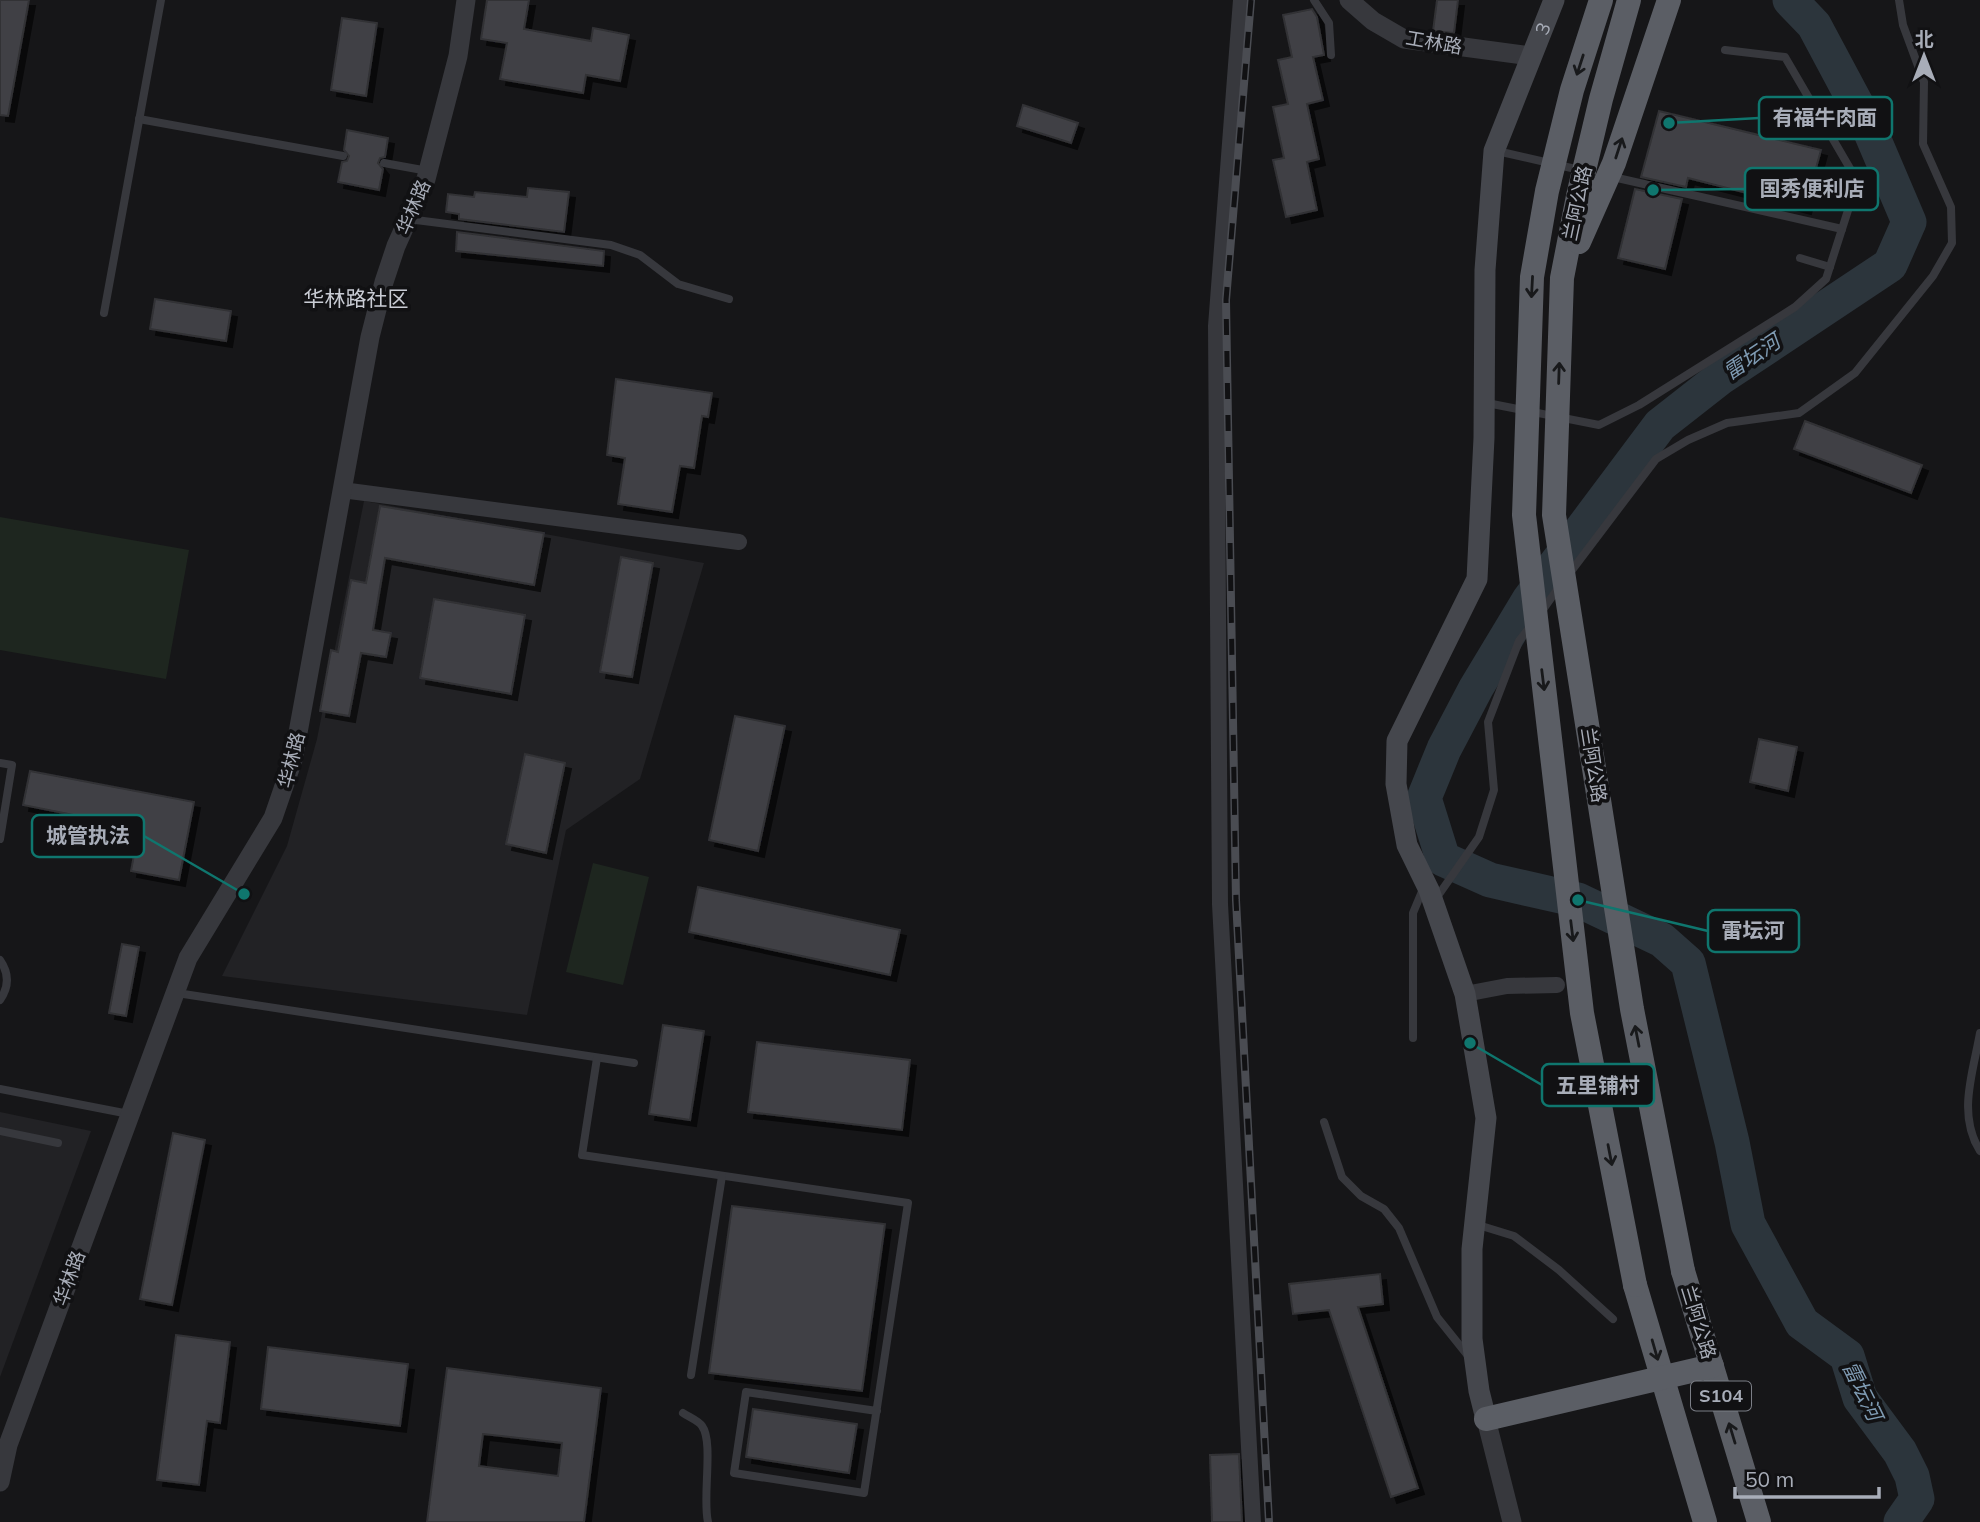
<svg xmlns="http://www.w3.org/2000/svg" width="1980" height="1522" font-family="Mulish,'Noto Sans SC',sans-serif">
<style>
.built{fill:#222225}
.green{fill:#1e261f}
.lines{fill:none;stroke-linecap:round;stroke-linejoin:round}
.river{stroke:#2c353c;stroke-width:35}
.building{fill:#404145;stroke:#303034;stroke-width:2;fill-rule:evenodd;filter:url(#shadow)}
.service{stroke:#37383d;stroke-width:8}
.minor{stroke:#37383d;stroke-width:16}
.tertiary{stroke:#37383d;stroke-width:19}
.secondary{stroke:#45474d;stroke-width:21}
.trunk{stroke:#5b5e65;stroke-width:24}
.rail-casing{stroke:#4a4c52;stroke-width:8}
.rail{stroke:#111113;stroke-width:5;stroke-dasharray:16;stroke-linecap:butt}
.trunk-bridge{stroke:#5b5e65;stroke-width:24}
.oneway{stroke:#18191b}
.labels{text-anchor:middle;stroke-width:7;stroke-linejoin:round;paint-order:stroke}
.shield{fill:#111113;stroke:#7b7e86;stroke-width:2}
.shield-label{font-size:18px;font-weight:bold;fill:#a8adb8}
.street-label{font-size:19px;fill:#a8adb8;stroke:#111113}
.neighbourhood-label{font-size:21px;fill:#c9ccd4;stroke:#111113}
.water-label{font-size:21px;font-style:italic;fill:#7f9bb3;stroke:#111113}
.leader{fill:none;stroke:#0f766e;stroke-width:2.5}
.callout-dot{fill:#0f766e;stroke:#111113;stroke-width:2.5}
.callout{fill:#111113;stroke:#0f766e;stroke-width:2.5}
.callout-label{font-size:21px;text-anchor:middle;font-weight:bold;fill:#a8adb8}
</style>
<defs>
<filter id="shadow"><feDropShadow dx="6" dy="6" stdDeviation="0" flood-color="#0009"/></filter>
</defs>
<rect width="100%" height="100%" fill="#161618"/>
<g class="built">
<polygon points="364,501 704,563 640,779 566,830 527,1015 222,976 287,846 317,739"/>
<polygon points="0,1112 91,1131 0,1377"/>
</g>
<g class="green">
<polygon points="0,517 189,550 166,679 0,650"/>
<polygon points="593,863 649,877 623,985 566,972"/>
</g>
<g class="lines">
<polyline class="river" points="1790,0 1814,25 1869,128 1909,222 1890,265 1720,378 1660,425 1529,600 1476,688 1444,749 1424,798 1443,859 1490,880 1578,900 1662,940 1688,963 1732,1142 1748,1224 1802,1323 1847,1356 1860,1398 1900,1452 1912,1476 1917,1499 1901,1522"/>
</g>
<g class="building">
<polygon points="0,0 29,0 8,116 0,115"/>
<polygon points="487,0 529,0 524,29 591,41 593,28 629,35 620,81 586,75 583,93 500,79 507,43 481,39"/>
<polygon points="1437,0 1458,0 1454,33 1433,31"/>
<polygon points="1312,9 1317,17 1324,55 1313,57 1323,100 1307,104 1319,159 1307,162 1317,210 1286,217 1273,160 1284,158 1273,107 1288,104 1278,60 1292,57 1283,15"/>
<polygon points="342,18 377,23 366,96 331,90"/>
<polygon points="1023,105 1078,123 1071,143 1017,126"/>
<polygon points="1659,111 1821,150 1805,208 1688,178 1686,187 1641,177"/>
<polygon points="347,130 388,138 385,157 380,158 378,163 383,169 379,190 338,182 342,162 347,161 349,156 344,150"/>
<polygon points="528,188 569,192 564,232 459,219 459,214 446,212 448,194 474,197 475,192 527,197"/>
<polygon points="1635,189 1682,199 1665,269 1618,258"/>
<polygon points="457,232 604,251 603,266 456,251"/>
<polygon points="155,299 231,311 226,341 150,329"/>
<polygon points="616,379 712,393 708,417 702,416 694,468 680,466 672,512 618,504 625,458 607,455"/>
<polygon points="1805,421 1922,465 1911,493 1794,449"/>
<polygon points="380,506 544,533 534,585 385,558 373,630 391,633 386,657 361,653 349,716 320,711 331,650 338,652 351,580 366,583"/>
<polygon points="621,557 653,563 632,677 600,672"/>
<polygon points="434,599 525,615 511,694 420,678"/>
<polygon points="735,716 785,726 758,851 709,840"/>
<polygon points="1759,739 1797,747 1788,791 1750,782"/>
<polygon points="525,754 565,763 546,853 506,844"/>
<polygon points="30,771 194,802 179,880 131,871 139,828 23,805"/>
<polygon points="698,887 900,930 890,975 689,932"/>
<polygon points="122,944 139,947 126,1016 109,1013"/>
<polygon points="663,1025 704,1031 690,1120 649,1114"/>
<polygon points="757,1042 910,1060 902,1130 748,1112"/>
<polygon points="173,1133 205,1140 172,1305 140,1299"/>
<polygon points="732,1206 885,1224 862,1391 709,1373"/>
<polygon points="1380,1274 1383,1304 1358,1307 1418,1488 1391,1497 1329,1310 1293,1314 1289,1284"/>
<polygon points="176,1335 230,1342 220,1423 207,1421 199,1485 157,1480"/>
<polygon points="268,1347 408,1364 400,1426 261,1409"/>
<path d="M447,1368l154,20 -17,134h-157zM483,1434l79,9 -4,33 -79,-10z"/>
<polygon points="753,1409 857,1424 849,1473 746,1457"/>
<polygon points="1239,1454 1242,1522 1212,1522 1210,1455"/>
</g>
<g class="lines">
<g class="service">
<polyline points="1314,0 1329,23 1331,55"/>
<polyline points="139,119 343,156"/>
<polyline points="1497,151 1580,170"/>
<polyline points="384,163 428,171"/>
<polyline points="1613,177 1842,229"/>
<polyline points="408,219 611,245 640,255 678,284 729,299"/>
<polyline points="1800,258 1830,267"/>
<polyline points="104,313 161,0"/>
<polyline points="1487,403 1599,425 1639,405 1795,307 1826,279 1851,201 1855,177 1785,57 1725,50"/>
<polyline points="1569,574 1656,459 1688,440 1727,423 1799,413 1855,373 1933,276 1952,243 1951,207 1923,144 1924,82 1903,25 1899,0"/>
<polyline points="1542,611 1559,587"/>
<polyline points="0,763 12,765 0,839"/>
<polyline points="1435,900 1479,837 1494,790 1488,722 1519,641 1530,627"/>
<path d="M0,960c9,13 9,27 0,40"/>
<polyline points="177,993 634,1063"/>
<path d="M1980,1033c-7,40 -23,81 0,118"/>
<polyline points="1413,1038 1413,913 1423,889"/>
<polyline points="597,1058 582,1155 908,1203 864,1493 734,1473 746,1392 877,1411"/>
<polyline points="0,1089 129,1114"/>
<polyline points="1324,1122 1342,1177 1361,1196 1384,1209 1399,1228 1437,1317 1469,1357"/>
<polyline points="0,1131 58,1143"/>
<polyline points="1475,1224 1514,1236 1559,1270 1613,1319"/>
<polyline points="691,1375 722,1176"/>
<path d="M683,1413c6,4 16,8 19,13 12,16 0,72 6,96"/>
</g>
<g class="minor">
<polyline points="1241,0 1216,326 1220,904 1253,1522"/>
<polyline points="342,490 739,542"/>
<polyline points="1465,994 1507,986 1557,985"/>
</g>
<g class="tertiary">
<polyline points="1349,0 1373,21 1404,39 1531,56"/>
<polyline points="1486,1419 1512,1522"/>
<polyline points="0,1482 8,1445 188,958 273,818 293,760 370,337 384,282 396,246 426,179 458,56 466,0"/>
</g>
<path class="secondary" id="s1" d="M1486,1419l-7,-28 -7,-52v-90l14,-131 -21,-124 -36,-104 -22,-45 -11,-61 1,-43 80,-162 7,-141 1,-168 9,-119 60,-151"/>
<g class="trunk">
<polyline points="1683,1271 1759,1522"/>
<polyline points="1635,1285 1705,1522"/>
<polyline points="1486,1419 1712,1366"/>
</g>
<g class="rail-casing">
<polyline id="rail" points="1251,0 1226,300 1236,900 1269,1522"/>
</g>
<use href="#rail" class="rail"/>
<g class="trunk-bridge">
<polyline points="1601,0 1572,90 1547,191 1532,277 1524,515 1582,1013 1635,1285"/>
<polyline points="1629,0 1601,99 1578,196 1562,278 1554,515 1632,1009 1683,1271"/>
<polyline points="1579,242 1614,163 1669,0"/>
</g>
</g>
<defs><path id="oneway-shaft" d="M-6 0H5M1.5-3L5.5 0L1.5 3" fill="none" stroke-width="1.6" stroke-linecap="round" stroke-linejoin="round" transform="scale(1.75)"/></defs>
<g class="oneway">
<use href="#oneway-shaft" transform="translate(1580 65) rotate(108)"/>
<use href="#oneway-shaft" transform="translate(1619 148) rotate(-72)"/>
<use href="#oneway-shaft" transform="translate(1532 287) rotate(93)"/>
<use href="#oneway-shaft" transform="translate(1559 373) rotate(-88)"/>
<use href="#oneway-shaft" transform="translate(1543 680) rotate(83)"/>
<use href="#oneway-shaft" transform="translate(1572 931) rotate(83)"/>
<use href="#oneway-shaft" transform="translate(1637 1036) rotate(-101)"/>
<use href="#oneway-shaft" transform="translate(1610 1155) rotate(79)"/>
<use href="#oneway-shaft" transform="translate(1655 1350) rotate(74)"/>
<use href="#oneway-shaft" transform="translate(1732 1433) rotate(-107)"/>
</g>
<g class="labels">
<rect class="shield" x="1691" y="1381.5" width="60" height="29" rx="5"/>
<g class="shield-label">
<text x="1721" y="1402">S104</text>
</g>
<g class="street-label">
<text dy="7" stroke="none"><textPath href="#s1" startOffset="1435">3</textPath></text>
<text transform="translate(1434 42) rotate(10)" y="7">工林路</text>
<text transform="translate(1577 203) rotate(-78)" y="7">兰阿公路</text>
<text transform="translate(413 207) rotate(-67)" y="7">华林路</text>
<text transform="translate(291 760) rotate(-76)" y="7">华林路</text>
<text transform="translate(1594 765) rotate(81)" y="7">兰阿公路</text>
<text transform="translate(69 1278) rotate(-70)" y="7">华林路</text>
<text transform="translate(1699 1322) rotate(73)" y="7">兰阿公路</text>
</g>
<g class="neighbourhood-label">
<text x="356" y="306">华林路社区</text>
</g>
<g class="water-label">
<text transform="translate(1752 357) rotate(-34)" y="7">雷坛河</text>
<text transform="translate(1862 1391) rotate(64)" y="7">雷坛河</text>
</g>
</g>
<path class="leader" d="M1669 123L1759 118M1653 190L1745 189M244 894L144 836M1578 900L1708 931M1470 1043L1542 1085"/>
<g class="callout-dot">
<circle cx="1669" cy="123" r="7"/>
<circle cx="1653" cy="190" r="7"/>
<circle cx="244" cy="894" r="7"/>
<circle cx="1578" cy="900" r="7"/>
<circle cx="1470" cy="1043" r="7"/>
</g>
<g class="callout">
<rect x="1759" y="97" width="133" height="42" rx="7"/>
<rect x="1745" y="168" width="133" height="42" rx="7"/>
<rect x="32" y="815" width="112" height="42" rx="7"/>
<rect x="1708" y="910" width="91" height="42" rx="7"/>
<rect x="1542" y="1064" width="112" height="42" rx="7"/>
</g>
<g class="callout-label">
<text x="1825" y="125">有福牛肉面</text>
<text x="1812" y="196">国秀便利店</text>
<text x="88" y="843">城管执法</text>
<text x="1753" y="938">雷坛河</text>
<text x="1598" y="1093">五里铺村</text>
</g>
<g transform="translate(1924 56)" stroke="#111113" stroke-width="5" paint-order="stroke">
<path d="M0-5L12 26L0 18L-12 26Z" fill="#a8adb8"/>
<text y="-10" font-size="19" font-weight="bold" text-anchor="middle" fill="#a8adb8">北</text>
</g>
<path d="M1735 1487v10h144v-10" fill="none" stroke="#a8adb8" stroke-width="3.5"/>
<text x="1745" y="1487" font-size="21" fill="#a8adb8" stroke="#111113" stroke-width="5" paint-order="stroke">50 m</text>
</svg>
